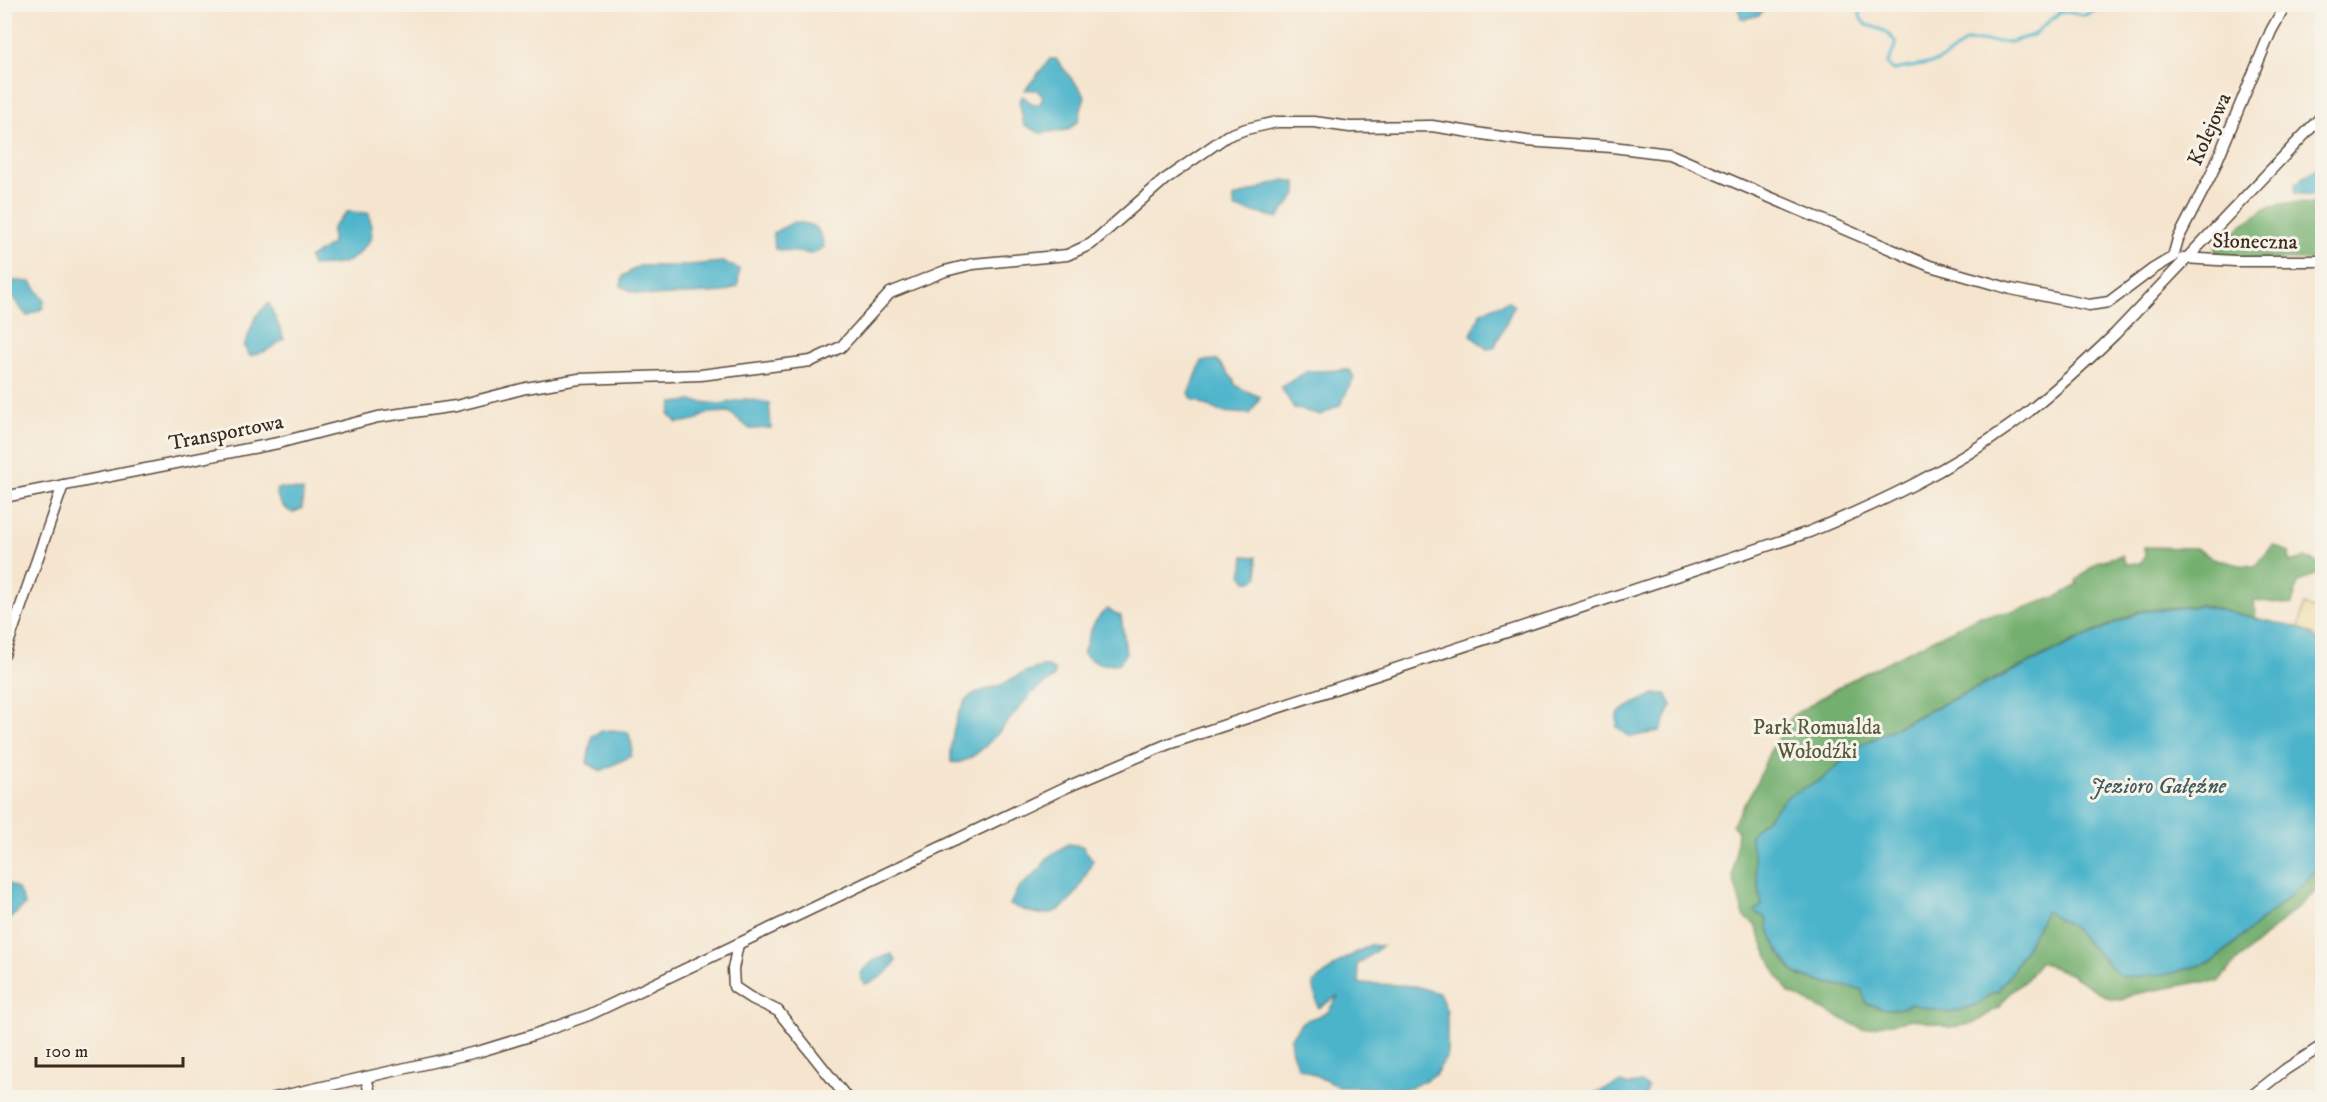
<svg xmlns="http://www.w3.org/2000/svg" width="2327" height="1102" font-family="'IM FELL DW Pica',serif">
<style>
.forest{fill:#73af6e;stroke:#576c46;stroke-width:1.5}
.sand{fill:#eeda9e;stroke:#94825e;stroke-width:1.5}
.water{fill:#4cb4cb;stroke:#446f74;stroke-width:1.5}
.lines{fill:none;stroke-linecap:round;stroke-linejoin:round}
.stream{stroke:#4cb4cb;stroke-width:3}
.minor-casing{stroke:#574639;stroke-width:13}
.minor{stroke:#fff;stroke-width:10}
.labels{text-anchor:middle;stroke-width:6;stroke-linejoin:round;paint-order:stroke}
.street-label{font-size:21px;fill:#3b2a1e;stroke:#f7f3e8}
.park-label{font-size:21px;fill:#545a3b;stroke:#f7f3e8}
.water-label{font-size:22px;font-style:italic;fill:#415a5b;stroke:#f7f3e8}
</style>
<rect width="100%" height="100%" fill="#f7f3e8"/>
<filter id="ink" filterUnits="userSpaceOnUse"><feTurbulence type="fractalNoise" baseFrequency=".0167" numOctaves="2"/><feDisplacementMap in="SourceGraphic" scale="12" xChannelSelector="R" yChannelSelector="G"/><feConvolveMatrix kernelMatrix="1 2 1 2 8 2 1 2 1" color-interpolation-filters="sRGB"/></filter>
<filter id="wash" filterUnits="userSpaceOnUse"><feTurbulence type="fractalNoise" baseFrequency=".008" numOctaves="4" result="noise"/><feDisplacementMap in="SourceGraphic" scale="24" xChannelSelector="R" yChannelSelector="G"/><feGaussianBlur stdDeviation="1.35" result="paint"/><feColorMatrix in="noise" values="0 0 0 0 0 0 0 0 0 0 0 0 0 0 0 0 0 1.4 0 .05"/><feComposite in="paint" operator="in"/></filter>
<g filter="url(#wash)">
<rect width="100%" height="100%" fill="#f5e5cf"/>
<g class="forest">
<polygon points="2287,203 2322,204 2322,260 2215,259 2216,245 2267,207"/>
<path d="M2273,545l16,7 1,10 15,-4 17,7v5l-24,13 -6,22 -38,-5 2,18 -54,-13 -63,6 -204,96 -76,39 -38,34 -32,15 -39,40 12,70 -6,7 10,6c4,17 15,41 27,54 10,9 53,15 68,17l6,15c15,4 29,9 43,0 26,6 40,12 66,1 10,-4 13,-13 24,-14l1,-6 8,-7 37,-67 25,15 50,51 48,-3 44,-12 92,-79 17,-22v25l-84,74 -20,22h-19l-64,12 -14,6 -11,-1 -40,-25 -30,-12 -13,17 -16,13 -12,15 -26,17 -24,3 -36,-8 -50,10 -74,-36 -16,-25 -18,-43 -11,-9 -11,-38 4,-48 -5,-5 23,-39 14,-33 23,-37 53,-33 135,-67 35,-5 41,-14 22,-12 -2,-4 21,-19 25,-7 4,9 14,-1 5,-7 -1,-9 52,1 14,9 29,8 17,1z"/>
</g>
<polygon class="sand" points="2304,605 2322,612 2322,645 2313,635 2299,628"/>
<g class="water">
<polygon points="1737,5 1737,4 1769,5 1759,15 1744,19 1741,18"/>
<polygon points="1050,59 1056,59 1085,96 1078,121 1068,130 1040,133 1024,125 1019,100 1023,96 1033,105 1040,104 1043,97 1037,90 1025,90"/>
<polygon points="2322,164 2322,195 2295,194 2295,184"/>
<polygon points="1284,180 1296,182 1296,195 1278,218 1235,208 1233,198"/>
<path d="M347,212l22,1 3,24c-21,29 -25,27 -60,29l-3,-8 23,-14v-16z"/>
<path d="M794,222c20,2 26,3 30,25l-12,7 -37,-5 -2,-16z"/>
<polygon points="723,262 739,269 738,286 725,292 653,296 636,293 621,286 623,276 639,266 679,266"/>
<polygon points="6,280 31,282 44,300 43,308 27,316 11,296 5,295"/>
<polygon points="1508,301 1514,306 1494,348 1487,349 1471,335 1481,312"/>
<polygon points="269,303 284,339 266,351 250,356 244,347 256,316"/>
<polygon points="1217,360 1233,379 1236,386 1260,397 1250,414 1221,412 1192,399 1189,393 1202,361"/>
<polygon points="1350,370 1354,377 1340,405 1321,415 1294,408 1281,387 1308,371"/>
<polygon points="746,399 769,403 771,428 750,429 729,412 707,413 696,420 677,423 669,414 673,403 692,401 720,404"/>
<path d="M280,488l23,3 -1,17 -9,5c-12,-6 -14,-10 -17,-23z"/>
<polygon points="1244,556 1256,557 1258,577 1252,581 1246,581 1242,575"/>
<path d="M2202,606l75,17c18,1 33,8 45,22v216l-17,22 -92,78 -44,13 -48,3 -49,-51 -26,-15 -37,66 -9,8v6h-7l-15,13 -28,9 -40,-9c-14,9 -28,4 -43,0l-6,-15c-15,-3 -58,-8 -67,-18 -13,-12 -24,-36 -28,-53l-11,-6 7,-7 -12,-70 39,-40 32,-15 39,-34 75,-38 204,-96z"/>
<path d="M1107,609l14,7 5,37 -6,10c-16,3 -26,2 -37,-10 7,-18 8,-32 24,-44z"/>
<path d="M1046,666l9,5 -1,6c-7,7 -17,10 -23,17 -15,16 -55,75 -80,68 -1,-21 4,-57 24,-69 7,-3 16,-4 23,-7 17,-8 29,-17 48,-20z"/>
<path d="M1654,694h12l6,11 -12,26 -30,6 -13,-10v-12c11,-11 24,-13 37,-21z"/>
<polygon points="612,730 628,732 632,745 631,756 601,771 587,763 592,736 602,731"/>
<path d="M1068,844l14,2 11,14c-9,19 -22,52 -47,54 -12,1 -25,-5 -36,-9l7,-15 24,-22 7,-11z"/>
<polygon points="5,882 18,889 25,905 5,923"/>
<polygon points="1370,945 1382,946 1357,965 1359,983 1415,986 1439,993 1447,1012 1447,1056 1435,1075 1410,1088 1339,1087 1298,1067 1292,1052 1290,1039 1302,1022 1328,1012 1338,996 1318,1008 1313,983 1343,960"/>
<path d="M892,954l4,6c-4,10 -20,22 -31,24l-4,-4 -1,-7 13,-12z"/>
<polygon points="1620,1083 1627,1085 1642,1083 1648,1087 1645,1097 1589,1097 1590,1095"/>
</g>
<g class="lines">
<path class="stream" d="M1858,4l3,15 5,6c14,3 22,6 30,18l-8,21 5,6c36,-7 43,-2 73,-29l44,1 23,-7 28,-24 23,4 13,-5 3,-6"/>
</g>
</g>
<g filter="url(#ink)">
<g class="lines">
<g class="minor-casing">
<g id="minor">
<polyline points="2173,257 2178,239 2211,175 2271,31 2286,4"/>
<polyline points="2183,258 2235,261 2322,261"/>
<polyline points="4,497 278,443 378,417 456,406 526,388 579,379 701,375 811,361 841,347 890,293 945,271 973,264 1067,255 1091,244 1164,180 1227,136 1246,129 1277,122 1314,122 1350,127 1432,126 1527,141 1612,147 1669,154 1930,266 2011,289 2089,305 2109,302 2153,269 2173,257"/>
<polyline points="4,655 63,485"/>
<polyline points="738,944 733,969 734,987 749,997 778,1011 847,1098"/>
<polyline points="366,1077 371,1098"/>
<path d="M274,1098l207,-47 52,-16 56,-20 478,-228 101,-43 641,-212c71,-29 140,-62 202,-107 37,-27 71,-59 104,-91l207,-218"/>
<polyline points="2249,1098 2286,1069 2322,1046"/>
</g>
</g>
<use href="#minor" class="minor"/>
</g>
</g>
<g class="labels">
<g class="street-label">
<text transform="translate(2209 129) rotate(-66)" y="7">Kolejowa</text>
<text transform="translate(2255 241) rotate(1)" y="7">Słoneczna</text>
<text transform="translate(226 432) rotate(-11)" y="7">Transportowa</text>
</g>
<g class="park-label">
<text x="1817" y="734">Park Romualda<tspan x="1817" dy="24">Wołodźki</tspan></text>
</g>
<g class="water-label">
<text x="2158" y="793">Jezioro Gałęźne</text>
</g>
</g>
<rect width="2327" height="1102" fill="none" stroke="#f7f3e8" stroke-width="24"/>
<path d="M36 1057v9h147v-9" fill="none" stroke="#3b2a1e" stroke-width="3"/>
<text x="45" y="1057" font-size="18" fill="#3b2a1e" stroke="#f7f3e8" stroke-width="4.5" paint-order="stroke">100 m</text>
</svg>
